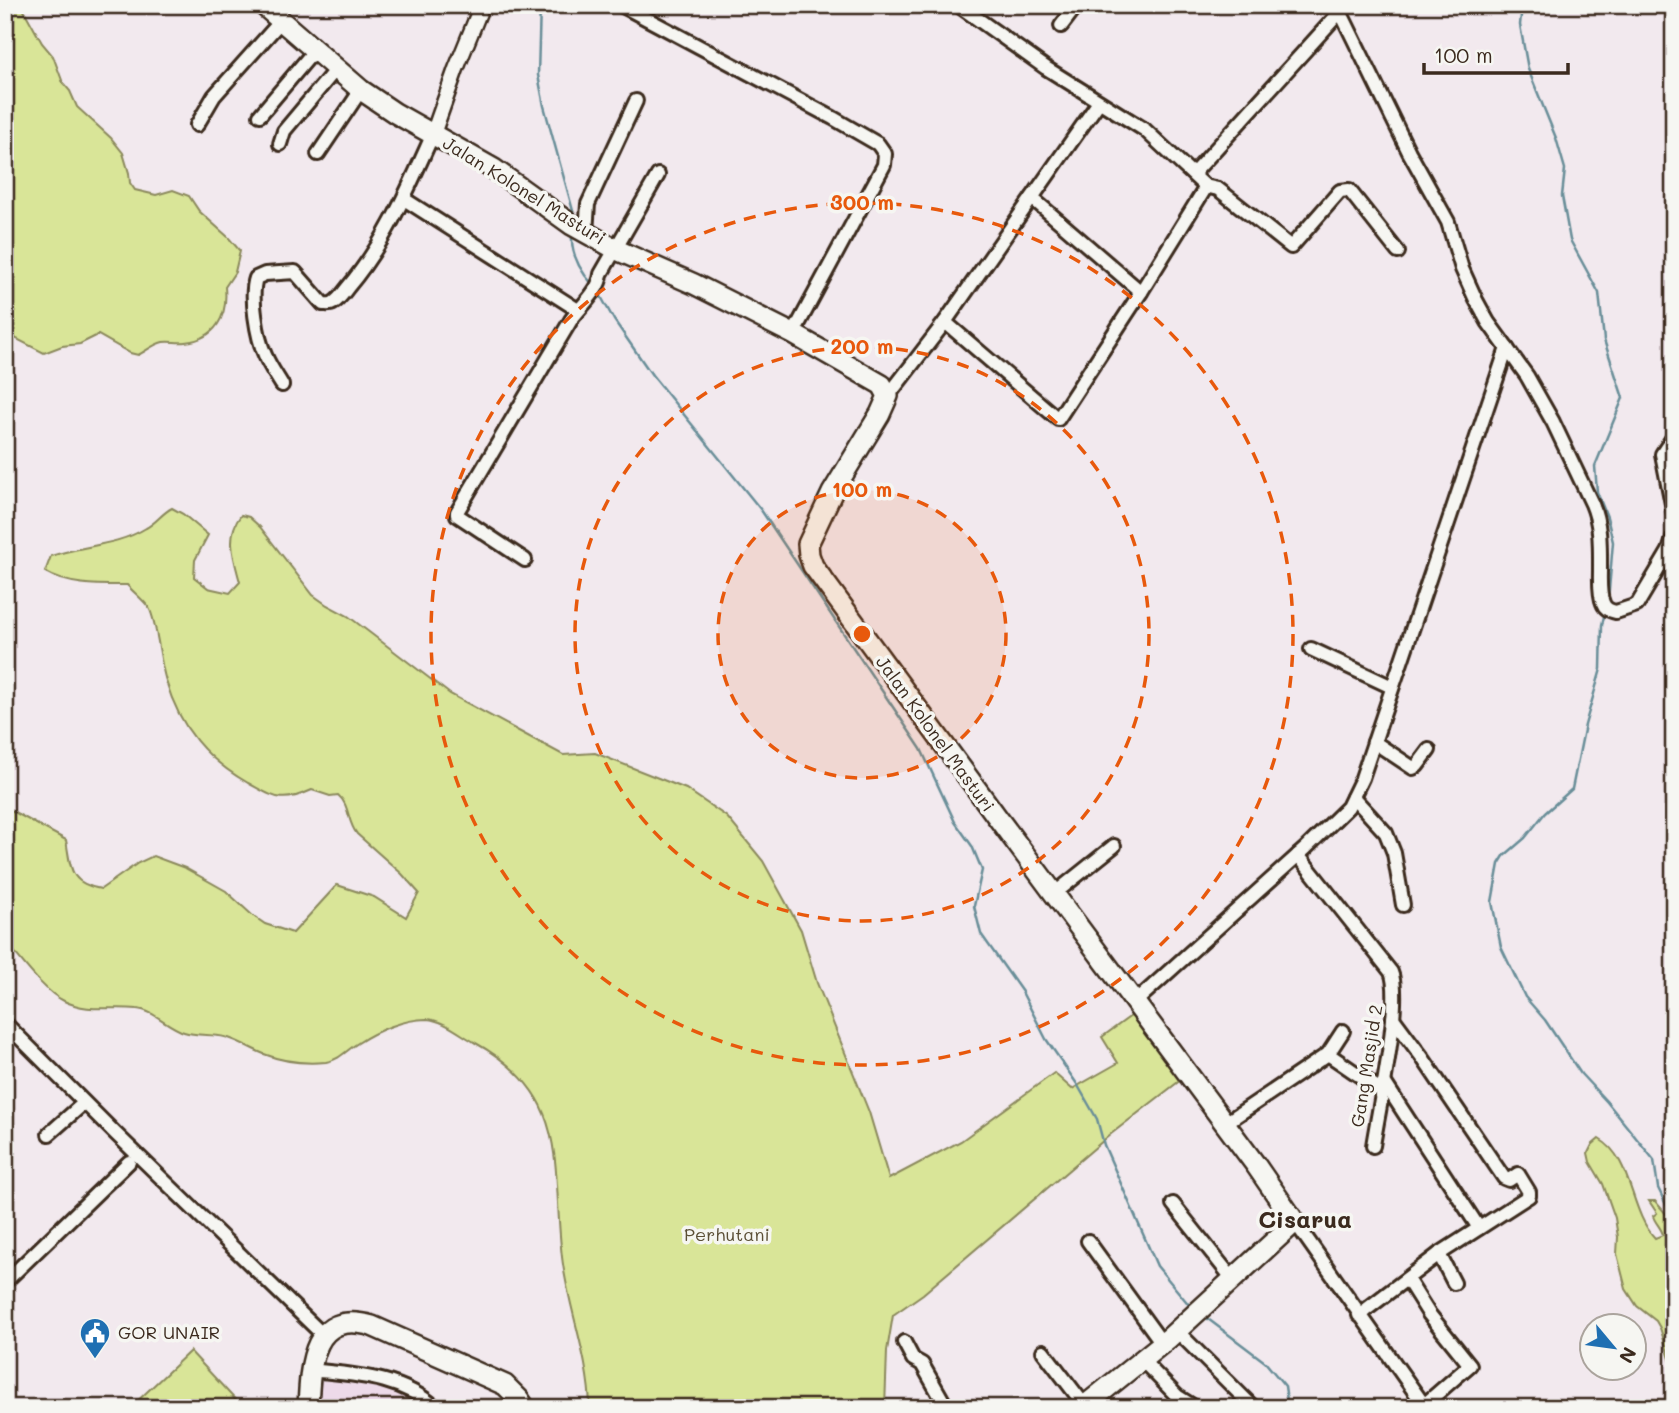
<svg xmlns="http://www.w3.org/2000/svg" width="1679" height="1413" font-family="Mali,sans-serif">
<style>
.built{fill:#eddae9}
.green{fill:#d9e598;stroke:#8a885b;stroke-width:2}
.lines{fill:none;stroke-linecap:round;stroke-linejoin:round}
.stream{stroke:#698e98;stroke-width:2.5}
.minor-casing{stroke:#3b2a1e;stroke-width:18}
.tertiary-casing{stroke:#3b2a1e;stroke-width:19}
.primary-casing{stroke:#3b2a1e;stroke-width:24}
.minor{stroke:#f6f6f2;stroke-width:12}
.tertiary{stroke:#f6f6f2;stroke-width:14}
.primary{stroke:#f6f6f2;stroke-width:19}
.ring{fill:none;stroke:#e8590c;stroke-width:3.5;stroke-dasharray:12 9}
.labels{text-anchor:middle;stroke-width:7;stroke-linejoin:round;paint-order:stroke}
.street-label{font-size:18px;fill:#3b2a1e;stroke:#f6f6f2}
.park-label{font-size:18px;fill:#5b4f36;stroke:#f6f6f2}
.poi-label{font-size:18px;fill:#3b2a1e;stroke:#f6f6f2;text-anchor:start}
.district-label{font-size:24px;font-weight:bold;fill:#3b2a1e;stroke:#f6f6f2}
.centre{fill:#e8590c;stroke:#f6f6f2;stroke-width:3.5}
.ring-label{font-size:21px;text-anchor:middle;font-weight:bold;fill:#e8590c;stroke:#f6f6f2;stroke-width:7;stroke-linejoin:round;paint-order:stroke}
</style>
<rect width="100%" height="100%" fill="#f2e9ee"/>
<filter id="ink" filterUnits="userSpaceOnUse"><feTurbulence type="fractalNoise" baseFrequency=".0143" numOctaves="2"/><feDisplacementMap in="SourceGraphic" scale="14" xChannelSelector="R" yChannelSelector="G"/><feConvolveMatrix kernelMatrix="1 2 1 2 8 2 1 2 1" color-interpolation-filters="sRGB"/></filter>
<g filter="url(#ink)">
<polygon class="built" points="352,1378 375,1382 401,1392 428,1408 320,1408 321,1381"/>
<g class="green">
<path d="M5,5h16l21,38 11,13 10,27 7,8 7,16 34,31 12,15 6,20 1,10 5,7 21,5 17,-5 16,6 10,15 29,26 12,14 -5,21 -10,15c3,29 -9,52 -40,55 -7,1 -15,-1 -22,0 -9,2 -17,9 -25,13l-8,-2 -32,-18 -18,9 -18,2 -18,7 -39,-20z"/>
<path d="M172,508l11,6 25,21 -13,25 -1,17 14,11 22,5 10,-11c-6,-23 -15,-46 1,-67l8,2 11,10 53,68 14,10 21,11 102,78 113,61 32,-2 91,36 41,28 36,44 38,69 16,53 52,129 20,67 72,-38 93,-68 18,16 46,-26 -16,-26 33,-24 47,66 -71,55 -188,160 -30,21 -6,36 -2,57h-295c-1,-51 -22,-100 -28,-151 -11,-94 10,-161 -88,-215 -14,-8 -31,-22 -47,-23 -23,0 -51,12 -69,24 -11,7 -19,17 -32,19 -22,2 -42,0 -62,-8 -13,-5 -24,-13 -39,-17 -13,-3 -29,-1 -41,-5 -16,-5 -31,-22 -47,-23 -26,-3 -49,4 -73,-8 -21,-10 -43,-42 -59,-60v-134l61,33c5,27 2,43 35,49l37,-26 15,-7 32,12 41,23 26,24 13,9 28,9 44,-48 37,12 32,20 13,-24 -17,-19 -45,-40c-10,-12 -7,-29 -19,-39l-8,1 -18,-6c-31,14 -36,8 -64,-7 -42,-24 -68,-55 -82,-102 -6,-17 -9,-60 -17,-73 -5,-8 -16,-16 -22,-23 -27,0 -59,1 -82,-13l6,-16c32,-11 66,-10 95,-28 10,-5 16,-15 26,-20z"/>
<path d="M1599,1139c34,19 30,72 56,99l8,-3c-2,-8 -8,-12 -10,-19l4,-3 -8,-12h6l19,22v148l-14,-43 -4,-7 -19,-15 -11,-17 -9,-35 1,-17 -3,-19 -12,-34 -13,-22 -2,-9 4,-8z"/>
<polygon points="190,1351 243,1408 130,1408"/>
</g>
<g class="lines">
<g class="stream">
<polyline points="540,5 538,75 544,106 575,218"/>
<polyline points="1522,5 1520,25 1528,69 1556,138 1565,169 1562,196 1570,240 1599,293 1604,340 1623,398 1595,466 1597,492 1607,517 1613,542 1608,602"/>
<path d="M572,235c-1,18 8,36 21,50"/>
<polyline points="599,293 614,320 652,375 761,510 921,749 955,822 972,846 982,870 974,906 981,934 1022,992 1046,1039 1077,1084 1097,1119 1104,1145 1157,1266 1190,1306"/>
<polyline points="1605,612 1602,625 1601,669 1585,725 1572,789 1545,813 1525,838 1504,856 1499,864 1492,902 1501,947 1525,997 1545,1020 1581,1074 1607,1102 1654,1160 1658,1188 1674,1221"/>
<polyline points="1204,1316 1265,1362 1285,1386 1288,1408"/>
</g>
<g class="minor-casing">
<g id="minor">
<polyline points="621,5 833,118 878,144 885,154 884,165 793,334"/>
<polyline points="958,5 1046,68 1145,130 1206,187 1141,292 1032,198"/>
<path d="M1337,5l72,147 39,70 14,47 14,31 12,22 39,54 26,46 39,82c9,21 8,43 8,66 0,10 -1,24 3,33 2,6 7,8 13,9l21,-7 32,-54 5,-15"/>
<polyline points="1061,26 1077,5"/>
<polyline points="260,115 314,51"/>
<polyline points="197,125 214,96 281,21"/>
<polyline points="280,144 284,131 336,69"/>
<polyline points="318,154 361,90"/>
<polyline points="1193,174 1340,12"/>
<polyline points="1205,186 1218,189 1291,247 1340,191 1349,190 1398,252"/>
<polyline points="404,199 578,310"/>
<polyline points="586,233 588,204 636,101"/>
<polyline points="945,322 1058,419 1141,292"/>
<path d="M282,385c-6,-10 -13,-20 -17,-30 -8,-17 -15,-60 -9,-77l9,-4 30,-2 28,32c4,0 7,1 10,-1 6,-3 11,-11 15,-16 38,-45 61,-100 85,-153"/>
<polyline points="888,396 945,322 1099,102"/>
<polyline points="1674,436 1662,454 1674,514"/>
<path d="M525,560l-68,-45v-3l114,-192c10,-14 29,-30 30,-46l57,-99"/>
<polyline points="1311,649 1392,687"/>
<polyline points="1374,742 1413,768 1417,766 1429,750"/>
<polyline points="1353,797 1386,833 1394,853 1403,905"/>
<path d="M1298,855l93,117c12,28 -13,139 -18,174"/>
<polyline points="1054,894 1114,846"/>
<polyline points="1134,1003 1306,848 1348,807 1362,778 1507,348"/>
<polyline points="1393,1018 1422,1057 1504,1178 1509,1180 1518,1174 1529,1192 1529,1196 1439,1254"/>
<polyline points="5,1023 115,1133 323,1335"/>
<polyline points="1328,1054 1382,1091"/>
<polyline points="1384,1082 1479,1228"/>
<polyline points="1224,1124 1328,1054 1343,1031"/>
<polyline points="49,1134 84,1103"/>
<polyline points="1173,1204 1232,1278"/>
<polyline points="1295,1222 1426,1408"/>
<polyline points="1088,1241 1162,1343"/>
<polyline points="1407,1279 1429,1314 1470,1365 1424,1405"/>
<polyline points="5,1282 129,1162"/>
<polyline points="1359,1315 1439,1254 1454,1283"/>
<polyline points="1177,1331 1254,1408"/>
<polyline points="904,1342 913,1359 922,1364 947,1408"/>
<polyline points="1043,1351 1085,1406"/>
<polyline points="1142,1360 1177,1396 1196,1408"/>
<path d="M311,1370c44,5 90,6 125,38"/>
</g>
</g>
<g class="tertiary-casing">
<polyline id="tertiary" points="433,134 456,69 482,5"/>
</g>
<g class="primary-casing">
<g id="primary">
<polyline points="263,5 361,90 395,113 494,169 572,225 617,250 694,284 793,334 882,385 888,396 880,414 832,493 808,544 809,555 813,566 1000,821 1255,1164 1295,1222 1169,1338 1082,1408"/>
<path d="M308,1408c2,-44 4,-99 64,-82l133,59 14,14 6,9"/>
</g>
</g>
<use href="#minor" class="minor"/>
<use href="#tertiary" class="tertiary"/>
<use href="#primary" class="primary"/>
</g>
</g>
<circle cx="862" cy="634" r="144" fill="#e8590c" fill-opacity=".12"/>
<g class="ring">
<circle cx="862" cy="634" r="144"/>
<circle cx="862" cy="634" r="287"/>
<circle cx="862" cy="634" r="431"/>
</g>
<defs>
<g id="civic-pin" transform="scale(1.575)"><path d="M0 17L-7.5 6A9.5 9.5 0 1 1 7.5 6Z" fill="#1f6fb2" stroke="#f6f6f2"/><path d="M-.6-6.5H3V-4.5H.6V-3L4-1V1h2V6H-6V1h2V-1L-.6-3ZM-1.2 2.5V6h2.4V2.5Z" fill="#fff"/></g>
</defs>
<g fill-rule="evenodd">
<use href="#civic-pin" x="95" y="1333"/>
</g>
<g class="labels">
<g class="street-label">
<text transform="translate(524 191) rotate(32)" y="6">Jalan Kolonel Masturi</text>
<text transform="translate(935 734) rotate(54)" y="6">Jalan Kolonel Masturi</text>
<text transform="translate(1367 1066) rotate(-81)" y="6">Gang Masjid 2</text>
</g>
<g class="park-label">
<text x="727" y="1241">Perhutani</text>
</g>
<g class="poi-label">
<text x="118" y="1339">GOR UNAIR</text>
</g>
<g class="district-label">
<text x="1305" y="1228">Cisarua</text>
</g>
</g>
<circle cx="862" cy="634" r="10" class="centre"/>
<g class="ring-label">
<text x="862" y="210">300 m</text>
<text x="862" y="354">200 m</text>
<text x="862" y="497">100 m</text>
</g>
<rect width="1679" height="1413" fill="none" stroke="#f6f6f2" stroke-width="28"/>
<rect x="14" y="14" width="1651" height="1385" fill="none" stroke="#3b2a1e" stroke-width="2.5" filter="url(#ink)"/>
<g transform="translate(1613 1347) rotate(119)"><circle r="33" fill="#f6f6f2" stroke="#aba49d" stroke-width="2"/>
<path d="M0-5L12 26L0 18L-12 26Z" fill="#1f6fb2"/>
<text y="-10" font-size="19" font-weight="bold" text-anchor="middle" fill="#3b2a1e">N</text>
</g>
<path d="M1424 63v10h144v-10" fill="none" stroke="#3b2a1e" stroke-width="3.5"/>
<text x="1434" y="63" font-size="21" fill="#3b2a1e" stroke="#f6f6f2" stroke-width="5" paint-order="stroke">100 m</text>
</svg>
